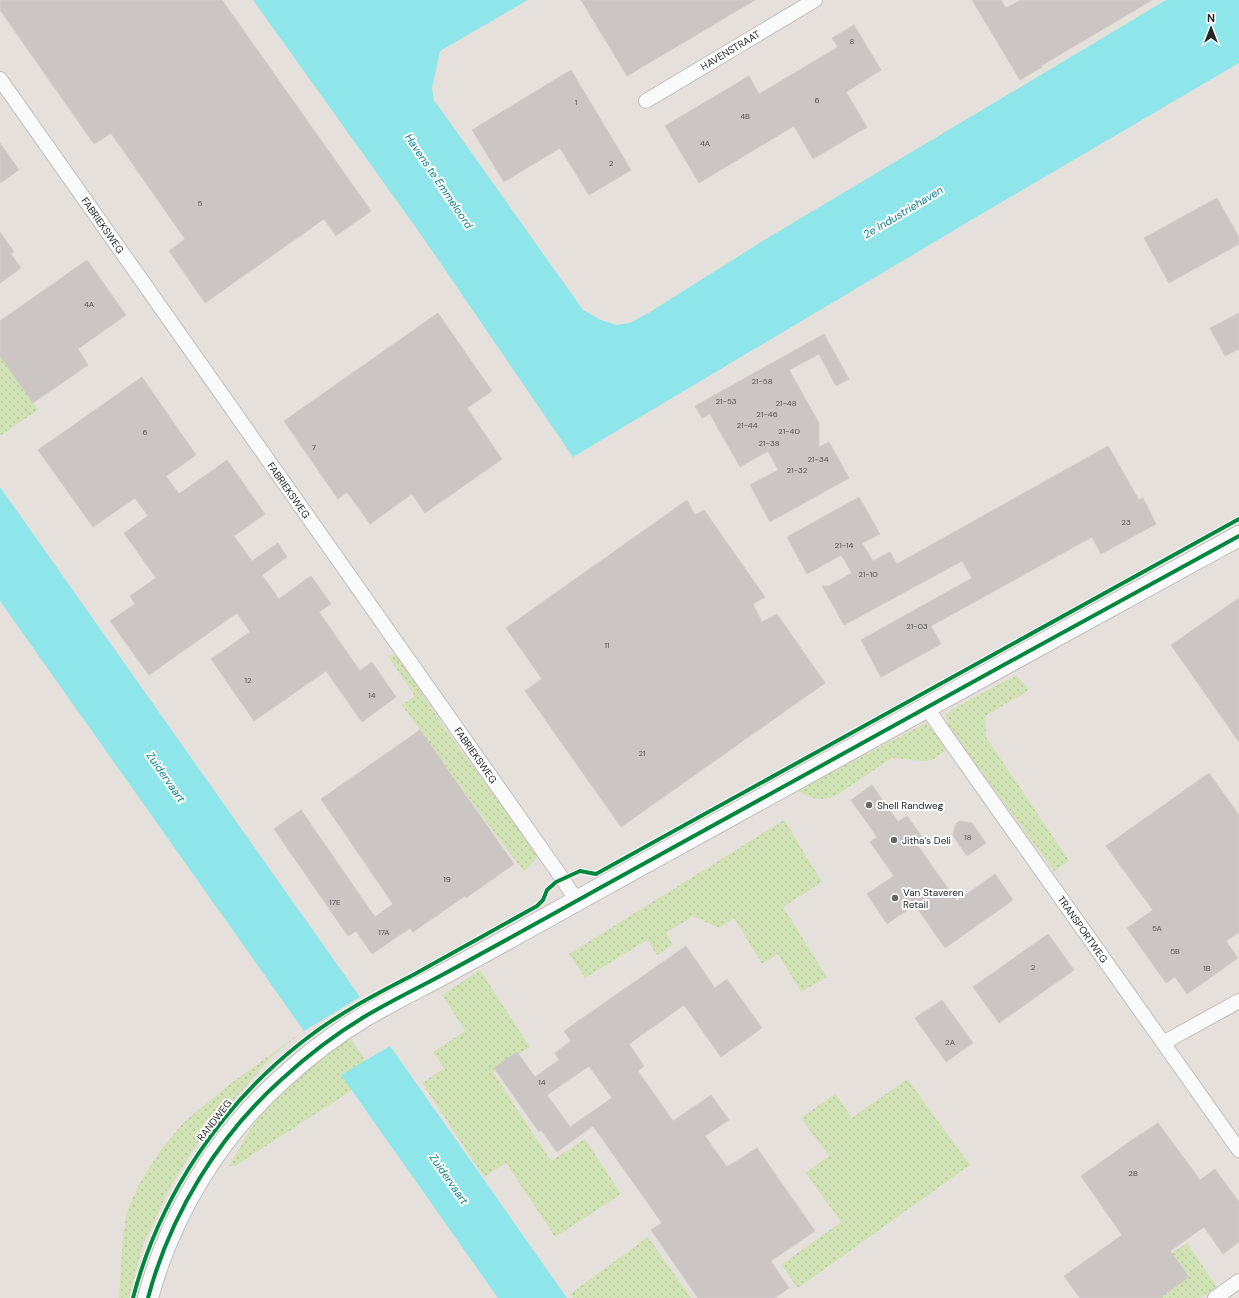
<svg xmlns="http://www.w3.org/2000/svg" width="1239" height="1298" font-family="'DM Sans',sans-serif">
<style>
.green{fill:url(#green-dots)}
.water{fill:#8ee6ea}
.building{fill:#cbc6c3;stroke:#d1ccc8;fill-rule:evenodd}
.lines{fill:none;stroke-linecap:round;stroke-linejoin:round}
.street-casing{stroke:#bfbdbe;stroke-width:16}
.secondary-casing{stroke:#bfbdbe;stroke-width:22}
.street{stroke:#fbfafa;stroke-width:14}
.secondary{stroke:#fbfafa;stroke-width:20}
.cycleway-casing{stroke:#fff;stroke-width:6}
.cycleway{stroke:#00873e;stroke-width:4}
.poi-dot{fill:#6a6866;stroke:#fff;stroke-width:1.5}
.labels{text-anchor:middle;stroke-width:4;stroke-linejoin:round;paint-order:stroke}
.number-label{font-size:8px;fill:#525050}
.street-label{font-size:10px;fill:#272727;stroke:#fff}
.poi-label{font-size:10px;fill:#272727;stroke:#fff;text-anchor:start}
.water-label{font-size:11px;font-style:italic;fill:#0b7f90;stroke:#fff}
</style>
<defs>
<pattern id="green-dots" width="8" height="8" patternUnits="userSpaceOnUse"><rect width="8" height="8" fill="#d1e2b4"/><path d="M2 2h.1M6 6h.1" fill="none" stroke="#b3c29b" stroke-width="1.8" stroke-linecap="round"/></pattern>
</defs>
<rect width="100%" height="100%" fill="#e6e0dc"/>
<g class="green">
<polygon points="0,353 38,410 0,436"/>
<polygon points="387,655 393,655 399,658 445,729 536,852 537,856 535,860 524,871 497,837 402,705 415,696"/>
<polygon points="1016,675 1029,690 985,716 986,737 1069,861 1054,871 948,726 946,715 951,710"/>
<path d="M924,724c8,0 18,18 23,25 -4,3 -8,7 -13,10 -10,5 -30,-1 -42,-1l-55,37 -11,4h-10l-9,-3 -10,-6z"/>
<polygon points="784,820 822,882 783,907 827,977 801,992 778,954 762,964 734,918 719,928 693,916 666,933 673,945 657,955 647,940 585,978 569,954"/>
<polygon points="480,970 530,1047 492,1071 551,1161 585,1139 621,1194 555,1237 506,1163 484,1177 422,1083 444,1068 433,1052 465,1031 442,995"/>
<polygon points="302,1032 272,1056 201,1138 170,1187 143,1245 129,1298 119,1298 123,1236 127,1212 139,1184 160,1151 184,1122 230,1084"/>
<polygon points="349,1036 366,1061 341,1075 352,1090 235,1166 229,1166 266,1103"/>
<polygon points="907,1079 970,1165 798,1288 781,1265 841,1222 806,1173 829,1156 801,1118 835,1094 852,1118"/>
<polygon points="648,1237 691,1298 573,1298 570,1294"/>
<polygon points="1187,1243 1217,1287 1200,1298 1104,1298"/>
</g>
<g class="water">
<polygon points="253,0 528,0 440,51 432,88 434,100 583,310 601,320 616,325 630,323 650,312 766,239 1166,0 1239,0 1239,63 973,219 573,457 424,239"/>
<polygon points="0,487 41,545 360,997 304,1031 0,601"/>
<polygon points="390,1046 567,1298 498,1298 341,1075"/>
</g>
<g class="building">
<polygon points="0,0 222,0 371,211 336,236 324,219 205,303 169,251 185,239 111,133 94,144 0,10"/>
<polygon points="581,0 755,0 627,76"/>
<polygon points="972,0 1001,0 1006,8 1021,0 1152,0 1041,66 1042,67 1020,80"/>
<polygon points="854,25 881,70 846,92 867,127 813,159 794,126 699,183 665,126 749,76 759,94 838,47 832,38"/>
<polygon points="571,70 631,170 589,195 560,148 504,182 472,130"/>
<polygon points="0,143 19,170 0,183"/>
<polygon points="1217,198 1239,237 1239,244 1169,283 1144,238"/>
<polygon points="0,232 14,252 11,254 21,268 0,283"/>
<polygon points="87,260 126,315 78,349 88,365 33,403 0,356 0,321"/>
<polygon points="438,313 492,391 467,408 502,459 425,513 412,494 370,524 347,492 338,499 284,421"/>
<polygon points="1239,313 1239,349 1225,356 1210,328"/>
<polygon points="824,334 849,379 836,386 819,354 789,370 819,423 819,447 829,442 849,478 770,522 750,485 778,470 768,451 740,467 710,414 702,418 695,406"/>
<polygon points="142,377 196,455 166,476 179,494 227,460 265,514 234,536 252,561 278,543 287,557 262,575 279,599 311,576 331,604 319,612 360,671 372,662 396,697 362,722 326,671 254,721 211,659 250,632 237,613 149,675 110,621 135,604 130,596 156,578 124,533 148,516 135,498 93,527 38,450"/>
<polygon points="1108,446 1139,500 1143,498 1156,524 1101,554 1092,537 931,626 941,644 881,677 861,640 972,578 962,561 844,625 822,586 829,586 852,573 841,555 807,574 787,537 859,497 880,534 862,543 873,561 890,552 897,564"/>
<polygon points="687,500 695,515 704,510 765,597 753,604 762,622 777,614 825,683 621,827 525,691 542,679 506,628"/>
<polygon points="1239,598 1239,742 1171,645"/>
<polygon points="420,730 514,864 466,898 465,896 413,932 410,928 372,954 356,931 348,936 274,829 301,810 375,917 393,904 321,799"/>
<polygon points="1209,773 1239,815 1239,932 1226,941 1238,958 1187,994 1175,977 1166,983 1127,928 1153,910 1106,846"/>
<polygon points="872,785 898,822 907,816 925,841 918,846 957,901 995,874 1013,900 945,948 915,905 887,924 867,894 894,876 870,842 877,837 851,800"/>
<polygon points="961,821 972,823 986,843 967,856 953,836 955,825 958,822"/>
<polygon points="1048,934 1074,970 999,1023 973,987"/>
<path d="M686,946l29,42 12,-9 35,49 -41,29 -37,-52 -55,39 15,22 -6,5 35,50 38,-26 18,25 -24,16 22,31 30,-19 58,83 -44,30 18,27 -14,10h-77l-47,-68 11,-7 -69,-97 -36,26 -16,-22 -2,2 -45,-64 23,-16 18,25 24,-17 -4,-7 16,-12 -7,-10zM589,1066l23,32 -42,29 -23,-32z"/>
<polygon points="942,1000 973,1043 946,1062 915,1018"/>
<polygon points="1158,1123 1200,1180 1215,1169 1239,1202 1239,1242 1223,1254 1204,1227 1170,1251 1189,1277 1160,1298 1080,1298 1064,1276 1122,1235 1081,1176 1142,1133 1142,1134"/>
</g>
<g class="lines">
<g class="street-casing">
<g id="street">
<polyline points="0,79 555,868 577,901"/>
<polyline points="646,101 815,0"/>
<polyline points="927,708 949,740 1239,1150"/>
<polyline points="1163,1043 1239,1001"/>
<polyline points="1215,1298 1239,1281"/>
</g>
</g>
<g class="secondary-casing">
<path id="secondary" d="M148,1298c22,-83 70,-162 134,-219 25,-23 52,-44 82,-62 25,-15 52,-28 78,-42 52,-28 104,-57 156,-86 213,-118 427,-236 641,-353"/>
</g>
<use href="#street" class="street"/>
<use href="#secondary" class="secondary"/>
<g class="cycleway-casing">
<g id="cycleway">
<path d="M133,1298c26,-100 87,-192 169,-256 34,-27 72,-47 111,-67 41,-23 83,-46 124,-69l6,-6 4,-10 9,-8 24,-11 16,3 643,-355"/>
<path d="M148,1298c22,-83 70,-162 134,-219 25,-23 52,-44 82,-62 25,-15 52,-28 78,-42 52,-28 104,-57 156,-86 213,-118 427,-236 641,-353"/>
</g>
</g>
<use href="#cycleway" class="cycleway"/>
</g>
<g class="poi-dot">
<circle cx="869" cy="805" r="4"/>
<circle cx="894" cy="840" r="4"/>
<circle cx="895" cy="898" r="4"/>
</g>
<g class="labels">
<g class="number-label">
<text x="852" y="44">8</text>
<text x="817" y="103">6</text>
<text x="576" y="105">1</text>
<text x="745" y="119">4B</text>
<text x="705" y="146">4A</text>
<text x="611" y="166">2</text>
<text x="200" y="206">5</text>
<text x="89" y="307">4A</text>
<text x="762" y="384">21-58</text>
<text x="726" y="404">21-53</text>
<text x="786" y="406">21-48</text>
<text x="767" y="417">21-46</text>
<text x="747" y="428">21-44</text>
<text x="789" y="434">21-40</text>
<text x="145" y="435">6</text>
<text x="769" y="446">21-38</text>
<text x="314" y="450">7</text>
<text x="818" y="462">21-34</text>
<text x="797" y="473">21-32</text>
<text x="1126" y="525">23</text>
<text x="844" y="548">21-14</text>
<text x="868" y="577">21-10</text>
<text x="917" y="629">21-03</text>
<text x="607" y="648">11</text>
<text x="248" y="683">12</text>
<text x="372" y="698">14</text>
<text x="642" y="756">21</text>
<text x="968" y="840">18</text>
<text x="447" y="882">19</text>
<text x="335" y="905">17E</text>
<text x="1157" y="931">5A</text>
<text x="384" y="935">17A</text>
<text x="1175" y="954">5B</text>
<text x="1033" y="970">2</text>
<text x="1207" y="971">1B</text>
<text x="950" y="1045">2A</text>
<text x="542" y="1085">14</text>
<text x="1133" y="1176">2B</text>
</g>
<g class="street-label">
<text transform="translate(730 50) rotate(-31)" y="4">HAVENSTRAAT</text>
<text transform="translate(103 225) rotate(55)" y="4">FABRIEKSWEG</text>
<text transform="translate(289 490) rotate(55)" y="4">FABRIEKSWEG</text>
<text transform="translate(476 755) rotate(55)" y="4">FABRIEKSWEG</text>
<text transform="translate(1083 929) rotate(55)" y="4">TRANSPORTWEG</text>
<text transform="translate(214 1120) rotate(-52)" y="4">RANDWEG</text>
</g>
<g class="poi-label">
<text x="877" y="809">Shell Randweg</text>
<text x="902" y="844">Jitha's Deli</text>
<text x="903" y="896">Van Staveren<tspan x="903" dy="12">Retail</tspan></text>
</g>
<g class="water-label">
<text transform="translate(439 181) rotate(56)" y="4">Havens te Emmeloord</text>
<text transform="translate(903 212) rotate(-31)" y="4">2e Industriehaven</text>
<text transform="translate(166 777) rotate(55)" y="4">Zuidervaart</text>
<text transform="translate(449 1179) rotate(55)" y="4">Zuidervaart</text>
</g>
</g>
<g transform="translate(1211 28)" stroke="#ffffff" stroke-width="3" paint-order="stroke">
<path d="M0-3L7 15L0 10L-7 15Z" fill="#272727"/>
<text y="-6" font-size="11" font-weight="bold" text-anchor="middle" fill="#272727">N</text>
</g>
</svg>
